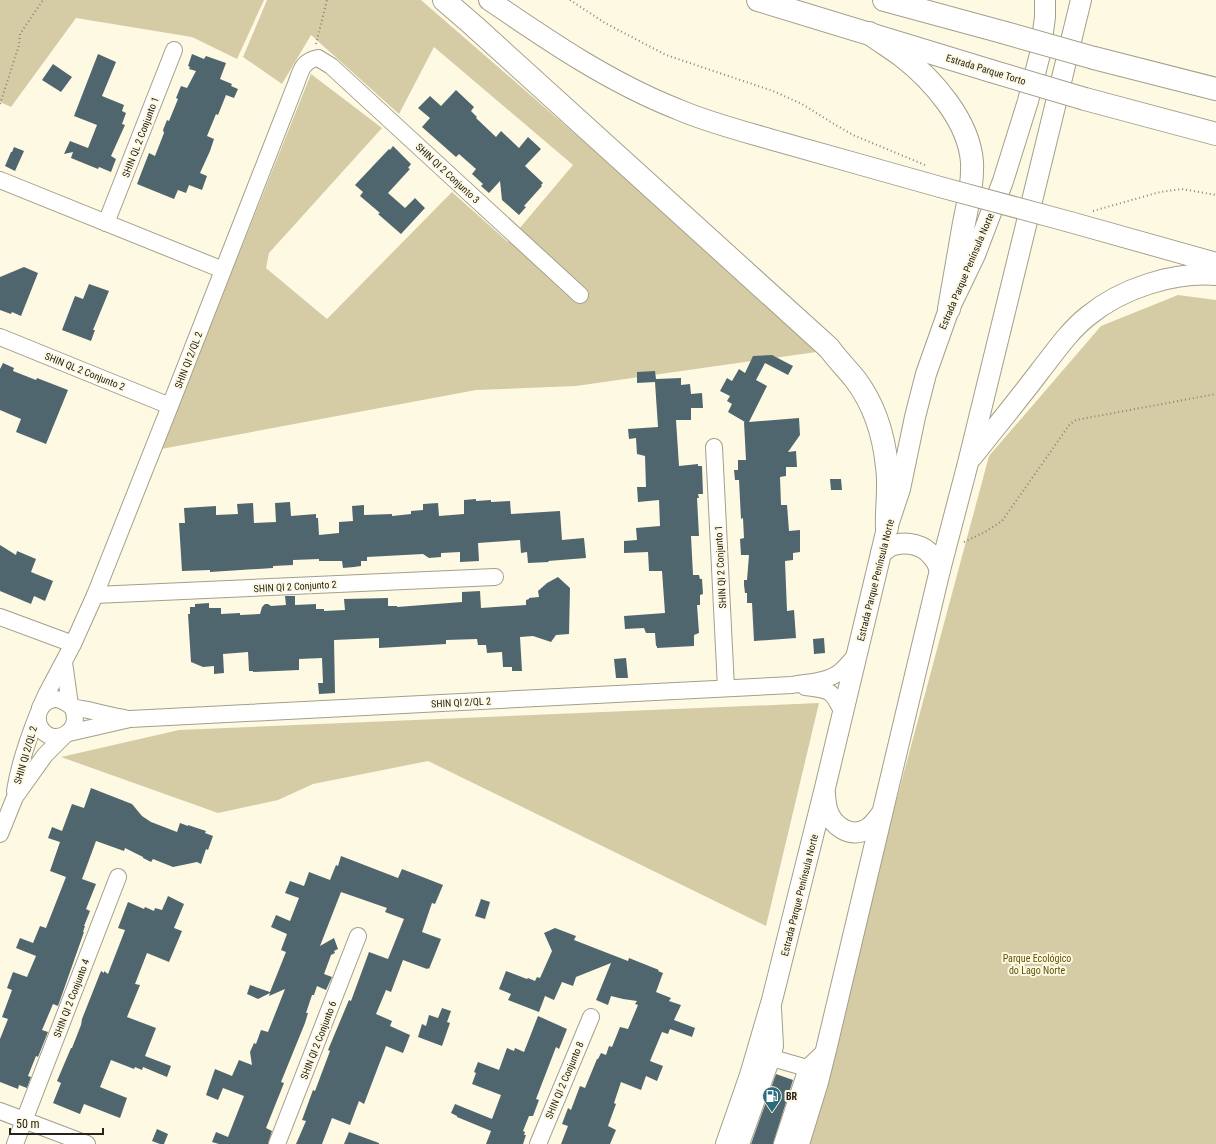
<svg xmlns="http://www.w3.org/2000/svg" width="1216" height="1144" font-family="'Roboto Condensed',sans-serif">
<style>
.green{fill:#d5cca6}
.building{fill:#50666e}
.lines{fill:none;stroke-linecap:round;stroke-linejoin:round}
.minor-casing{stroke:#a39f8a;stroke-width:18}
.major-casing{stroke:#a39f8a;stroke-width:22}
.highway-casing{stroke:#a39f8a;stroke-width:24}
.path{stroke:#888476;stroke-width:2;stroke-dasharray:1 3;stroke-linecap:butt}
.minor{stroke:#fff;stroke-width:16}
.major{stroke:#fff;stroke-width:20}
.highway{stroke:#fff;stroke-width:22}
.major-bridge-casing{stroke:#a39f8a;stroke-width:22;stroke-linecap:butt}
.highway-bridge-casing{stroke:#a39f8a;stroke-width:24;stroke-linecap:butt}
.major-bridge{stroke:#fff;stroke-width:20}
.highway-bridge{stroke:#fff;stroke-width:22}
.labels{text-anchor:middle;stroke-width:4;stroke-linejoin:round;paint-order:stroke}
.street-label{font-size:10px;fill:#25231b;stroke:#fef9e3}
.park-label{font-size:10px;fill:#615206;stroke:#fef9e3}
.poi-label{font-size:10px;font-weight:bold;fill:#25231b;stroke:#fef9e3;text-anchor:start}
</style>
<rect width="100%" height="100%" fill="#fef9e3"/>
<g class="green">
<polygon points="0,0 264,0 237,59 192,37 76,18 11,107 0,102"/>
<polygon points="267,0 421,0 589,146 816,352 576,386 476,390 161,449 311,74 382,128 269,253 266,268 327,319 452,192 508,242 573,165 434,47 399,114 311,35 282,84 243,57"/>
<polygon points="1178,295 1216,300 1216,1144 804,1144 989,456 1101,326"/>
<polygon points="819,703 766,926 428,761 313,784 278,800 218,813 61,757 179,730"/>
</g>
<g class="building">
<polygon points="98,54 116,62 102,96 124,105 122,111 126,113 122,124 125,125 111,156 116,159 111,172 99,167 98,169 71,158 73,152 64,154 70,141 88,148 97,125 74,116"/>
<polygon points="192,54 204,59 206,56 226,63 220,79 232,84 231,86 238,89 234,98 226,95 218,115 216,114 207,136 214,139 210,151 200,173 207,176 202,190 189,185 186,193 178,190 174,199 137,184 149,153 155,156 164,133 163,130 167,120 169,121 178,99 176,98 181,86 187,88 196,71 189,69 190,67 188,66"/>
<polygon points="53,64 72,77 61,92 42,80"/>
<polygon points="456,90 474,107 471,111 477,117 476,118 496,137 501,131 519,148 528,137 541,149 525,166 543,183 541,185 542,186 524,206 526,207 519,215 502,200 500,181 489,193 481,186 483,184 472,174 476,169 459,154 456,157 422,127 430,118 418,108 430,96 441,106"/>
<polygon points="393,146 411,164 408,168 410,169 388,193 405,208 415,198 425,208 401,234 378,214 380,213 360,196 363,192 355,185 389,149 390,150"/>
<polygon points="14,147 24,151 15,171 5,166 11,152 12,152"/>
<polygon points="24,267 38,273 21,316 12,312 11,314 0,310 0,277"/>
<polygon points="89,284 109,291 93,330 95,330 91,341 62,330 75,296 83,299"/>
<polygon points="772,355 793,366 788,375 765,363 756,380 767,386 749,422 799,418 800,435 788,452 796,451 797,467 786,467 786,476 780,477 781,505 787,505 789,531 800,530 800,552 793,553 793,560 785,561 787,611 794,610 796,638 754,641 752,603 747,603 747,593 745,593 744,585 744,580 747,580 749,555 741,555 740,539 744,538 743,518 741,519 739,480 735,480 734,470 738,470 738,460 746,460 744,422 745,422 728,412 732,404 727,401 730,396 720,391 727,378 732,381 739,369 745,373 753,356"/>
<polygon points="3,363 14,368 13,371 36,380 37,378 68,390 46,444 16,432 21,419 0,410 0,369"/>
<polygon points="655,371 656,379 681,378 681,385 690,384 691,394 702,393 703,408 691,408 691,420 676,420 679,466 698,464 698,466 702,466 703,494 698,494 699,498 697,498 699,536 691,536 693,575 699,575 700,579 702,579 703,594 700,595 700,605 697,605 699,633 694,635 694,646 657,648 657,646 656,646 655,633 646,633 644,628 625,629 624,616 665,613 662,571 649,571 648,552 624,553 624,541 637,540 636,528 660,526 659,500 638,502 637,487 646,487 645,456 637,454 636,438 629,439 628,429 658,427 655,382 637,383 637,372"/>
<polygon points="830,479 841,479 842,490 831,490"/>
<polygon points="476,499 476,501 491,500 491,502 510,501 511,514 560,511 562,540 584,538 586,558 548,561 549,562 528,563 527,552 521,553 520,540 478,543 479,561 460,562 460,552 441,553 441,557 429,558 423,554 367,557 367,561 361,561 361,566 354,567 343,568 342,561 319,561 319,559 293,560 293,565 273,566 273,568 210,572 210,570 182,571 179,523 185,523 184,508 216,506 216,515 238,514 237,504 253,503 254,523 276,522 275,503 290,502 291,516 316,514 316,518 318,518 319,535 339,533 339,522 353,521 352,506 364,505 364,515 392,514 392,516 411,514 411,511 423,510 423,504 438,503 439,516 464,514 464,500"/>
<polygon points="0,545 16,555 17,551 36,559 31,572 53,581 45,601 34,596 31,604 0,591"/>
<polygon points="558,577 570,588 569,634 556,635 551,642 533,636 520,637 522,671 512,671 512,667 503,667 502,652 487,653 486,645 478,645 477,639 446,640 446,644 379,648 379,638 334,640 335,693 319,694 318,683 323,683 322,658 299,659 299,670 253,672 253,671 249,671 248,652 223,654 224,673 214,674 214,666 203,667 191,662 188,614 190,614 190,607 195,607 195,604 209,603 209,608 221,608 221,614 240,613 240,615 260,614 262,607 265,604 268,604 271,606 286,605 285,596 295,596 295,605 316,604 316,609 324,609 324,611 345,610 344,599 388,598 388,606 397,606 397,607 462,602 462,592 480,591 481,608 526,605 526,600 529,599 529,598 539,597 538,591 547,583"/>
<polygon points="824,638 825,653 814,654 813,639"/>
<polygon points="626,658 628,678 616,678 614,659"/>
<polygon points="91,788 132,804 142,816 151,822 177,832 180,823 188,826 188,825 206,831 205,833 213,836 208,850 206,849 201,864 197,862 173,867 153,859 151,862 143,858 143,857 125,848 124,851 96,841 82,879 96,884 86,909 90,911 84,926 85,926 83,932 84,932 58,1006 53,1004 42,1030 48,1032 38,1057 36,1056 28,1076 31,1077 27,1088 19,1085 18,1089 0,1082 0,1039 8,1019 2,1017 12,990 7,988 13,972 27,977 36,956 16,948 20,938 33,943 40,926 46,928 66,877 50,871 60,842 48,838 52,827 62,831 72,804 84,808"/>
<polygon points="341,856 398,878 402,869 443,885 435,904 432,903 422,932 441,939 429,969 428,968 427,969 403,960 391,992 386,990 376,1014 392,1021 390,1026 410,1035 403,1053 386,1046 364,1104 359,1101 350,1125 332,1118 322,1144 296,1144 306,1121 302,1120 313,1090 315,1091 330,1051 328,1050 349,1000 351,1001 369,952 388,959 404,919 385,912 387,908 341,892 320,946 334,938 338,949 334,951 335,953 331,955 324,974 332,977 326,990 317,986 314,995 312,995 306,1013 308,1013 305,1023 281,1082 284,1083 266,1128 272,1131 268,1144 219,1144 212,1142 216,1132 228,1137 244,1096 223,1088 218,1100 206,1095 215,1069 232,1076 239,1060 252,1065 250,1052 254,1043 256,1044 261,1030 268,1032 285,989 269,996 270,993 258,999 247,994 250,985 270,992 286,952 281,950 287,934 271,927 276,915 290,921 299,898 285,893 290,881 304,886 309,872 330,880 336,865 338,866"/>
<polygon points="168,896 184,904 174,928 182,931 169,962 147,953 135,984 140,985 127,1017 156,1028 145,1056 171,1066 167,1077 143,1067 142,1070 135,1067 134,1069 111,1060 100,1087 127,1098 120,1118 84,1104 80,1114 53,1103 61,1083 57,1081 71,1048 72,1048 81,1025 82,1019 101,971 104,973 104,971 108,974 125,930 118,928 128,902 144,909 145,907 154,911 155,908 162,910"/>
<polygon points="481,899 490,902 485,919 475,916"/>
<polygon points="555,928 576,936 574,940 628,961 629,958 659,970 658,971 663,973 656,992 671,998 669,1001 681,1005 674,1020 695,1028 692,1037 670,1029 668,1034 662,1032 650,1061 663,1066 657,1081 646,1076 641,1090 621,1082 614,1103 616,1104 608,1126 616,1130 610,1144 561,1144 568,1126 562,1124 568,1108 571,1110 580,1086 585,1088 597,1059 598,1059 601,1053 606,1055 609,1046 612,1047 620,1027 628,1029 638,1005 635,1004 637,1001 623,999 611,996 608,1005 596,1000 611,963 576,977 573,986 562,982 554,1000 545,996 539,1012 508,1000 511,994 499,989 506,971 527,979 528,978 535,981 537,977 540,978 552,951 544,933"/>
<polygon points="442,1008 451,1011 447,1022 450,1023 442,1046 418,1037 422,1024 426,1026 429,1015 438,1018"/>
<polygon points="538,1016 567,1029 559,1049 556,1047 536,1099 539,1100 533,1116 529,1116 523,1131 525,1132 524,1135 526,1135 523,1144 486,1144 491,1131 457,1117 457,1116 451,1113 455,1104 492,1119 501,1095 472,1084 476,1073 474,1072 478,1062 499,1070 507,1048 514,1051 515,1048 524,1052"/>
<polygon points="776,1074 793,1080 773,1144 751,1144"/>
<polygon points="157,1129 168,1134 164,1144 160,1144 152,1141"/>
<polygon points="349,1132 379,1143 379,1144 344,1144"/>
</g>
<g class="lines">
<g class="minor-casing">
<g id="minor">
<polyline points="0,180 223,270"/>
<polyline points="106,223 174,50"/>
<polyline points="0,337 170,406"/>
<polyline points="714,447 726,688"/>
<polyline points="95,595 495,577"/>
<polyline points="0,617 73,644"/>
<polyline points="64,662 70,705"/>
<path d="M805,687c26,3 27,3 38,26"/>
<path d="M72,707c13,26 -21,41 -32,20 -6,-11 1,-26 14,-28 9,-1 13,6 19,8 5,2 11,2 15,3 12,3 24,6 36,8"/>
<path d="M40,708l7,-15 26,-49 22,-49 75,-189 126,-322c5,-13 6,-23 22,-26l13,8 249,229"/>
<path d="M69,733l61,-14 662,-34c16,-3 36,-3 49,-14 6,-5 11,-12 16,-17"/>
<path d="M15,791c4,-26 13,-52 23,-77"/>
<polyline points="0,834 15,797 45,755 66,734"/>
<polyline points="772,1058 807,1068"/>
<polyline points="0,1111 87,1144"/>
<polyline points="15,1144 118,877"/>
<polyline points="277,1144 358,936"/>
<polyline points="538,1144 591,1017"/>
<polyline points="741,1144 772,1058 775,1046 773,1008"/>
<polyline points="782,1144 807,1068 826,1050"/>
</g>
</g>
<g class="major-casing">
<g id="major">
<path d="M489,0c60,41 120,82 188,109 32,14 69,23 103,33 53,15 107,30 160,45"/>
<polyline points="1070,222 1216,263"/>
<path d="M972,457c23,-29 46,-57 68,-86 15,-19 29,-40 48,-55 34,-28 85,-44 128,-41"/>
<path d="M881,553c4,-3 8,-7 13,-8 13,-4 30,0 38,11 4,4 6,9 8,14"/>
<path d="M825,794c0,5 1,10 2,15 5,17 24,30 40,20 6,-3 11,-11 15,-16"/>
<polyline points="726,1144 750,1075 772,1000 824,792 887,528 900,489 915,417 926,374 949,309 975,255 1003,181 1028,101 1040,54 1045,17 1045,0"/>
<polyline points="799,1144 818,1082 826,1050 940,570 968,463 1081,0"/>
</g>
</g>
<g class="highway-casing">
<g id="highway">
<path d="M444,0l30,26 355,322c8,11 17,20 26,31 19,25 29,57 32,88 3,20 -1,41 0,61"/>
<polyline points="758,0 991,71"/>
<polyline points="884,0 1002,32"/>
<path d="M869,33c11,8 22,15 33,23 31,24 67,65 70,106 1,21 -4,41 -8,61 -5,28 -10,57 -15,86"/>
<polyline points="1094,58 1216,89"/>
<polyline points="1085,99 1216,134"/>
</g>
</g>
<g class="path">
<polyline points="570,0 605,23 666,55 773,91 802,104 834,124 853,135 925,165"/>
<polyline points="316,44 327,0"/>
<polyline points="0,104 19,45 20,34 43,0"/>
<polyline points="1093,211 1160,192 1182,189 1216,195"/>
<polyline points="964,542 985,532 1002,521 1070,424 1076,420 1216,394"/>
</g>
<use href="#minor" class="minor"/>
<use href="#major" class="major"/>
<use href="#highway" class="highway"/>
<g class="major-bridge-casing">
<polyline id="major-bridge" points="940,187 1070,222"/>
</g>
<g class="highway-bridge-casing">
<g id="highway-bridge">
<polyline points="1002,32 1094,58"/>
<polyline points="991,71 1085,99"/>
</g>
</g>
<use href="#major-bridge" class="major-bridge"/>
<use href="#highway-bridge" class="highway-bridge"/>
</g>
<defs>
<g id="fuel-pin" transform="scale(1)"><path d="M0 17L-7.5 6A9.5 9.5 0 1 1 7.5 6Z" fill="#2a6b7f" stroke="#fef9e3"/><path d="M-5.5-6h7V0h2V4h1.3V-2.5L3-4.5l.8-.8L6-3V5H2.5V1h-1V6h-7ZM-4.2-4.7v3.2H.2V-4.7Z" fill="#fff"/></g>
</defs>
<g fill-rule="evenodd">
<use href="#fuel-pin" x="772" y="1096"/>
</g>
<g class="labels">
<g class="street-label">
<text transform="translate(986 69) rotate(17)" y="4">Estrada Parque Torto</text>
<text transform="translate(140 137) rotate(-69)" y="4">SHIN QL 2 Conjunto 1</text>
<text transform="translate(448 173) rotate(43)" y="4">SHIN QI 2 Conjunto 3</text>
<text transform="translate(966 271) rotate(-67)" y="4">Estrada Parque Península Norte</text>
<text transform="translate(188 360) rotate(-69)" y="4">SHIN QI 2/QL 2</text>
<text transform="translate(85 371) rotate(22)" y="4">SHIN QL 2 Conjunto 2</text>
<text transform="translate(720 567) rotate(-93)" y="4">SHIN QI 2 Conjunto 1</text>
<text transform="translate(875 580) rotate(-76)" y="4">Estrada Parque Península Norte</text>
<text transform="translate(295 586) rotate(-3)" y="4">SHIN QI 2 Conjunto 2</text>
<text transform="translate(461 702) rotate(-3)" y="4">SHIN QI 2/QL 2</text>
<text transform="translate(25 755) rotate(-74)" y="4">SHIN QI 2/QL 2</text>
<text transform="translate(799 895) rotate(-76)" y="4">Estrada Parque Península Norte</text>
<text transform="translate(71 998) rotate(-69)" y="4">SHIN QI 2 Conjunto 4</text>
<text transform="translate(318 1040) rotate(-69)" y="4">SHIN QI 2 Conjunto 6</text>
<text transform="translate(564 1080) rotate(-67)" y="4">SHIN QI 2 Conjunto 8</text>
</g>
<g class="park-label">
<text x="1037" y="962">Parque Ecológico<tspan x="1037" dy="12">do Lago Norte</tspan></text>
</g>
<g class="poi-label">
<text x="786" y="1100">BR</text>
</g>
</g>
<path d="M10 1128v6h93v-6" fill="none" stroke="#25231b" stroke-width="2"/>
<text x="16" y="1128" font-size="12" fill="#25231b" stroke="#fef9e3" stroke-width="3" paint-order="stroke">50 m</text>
</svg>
